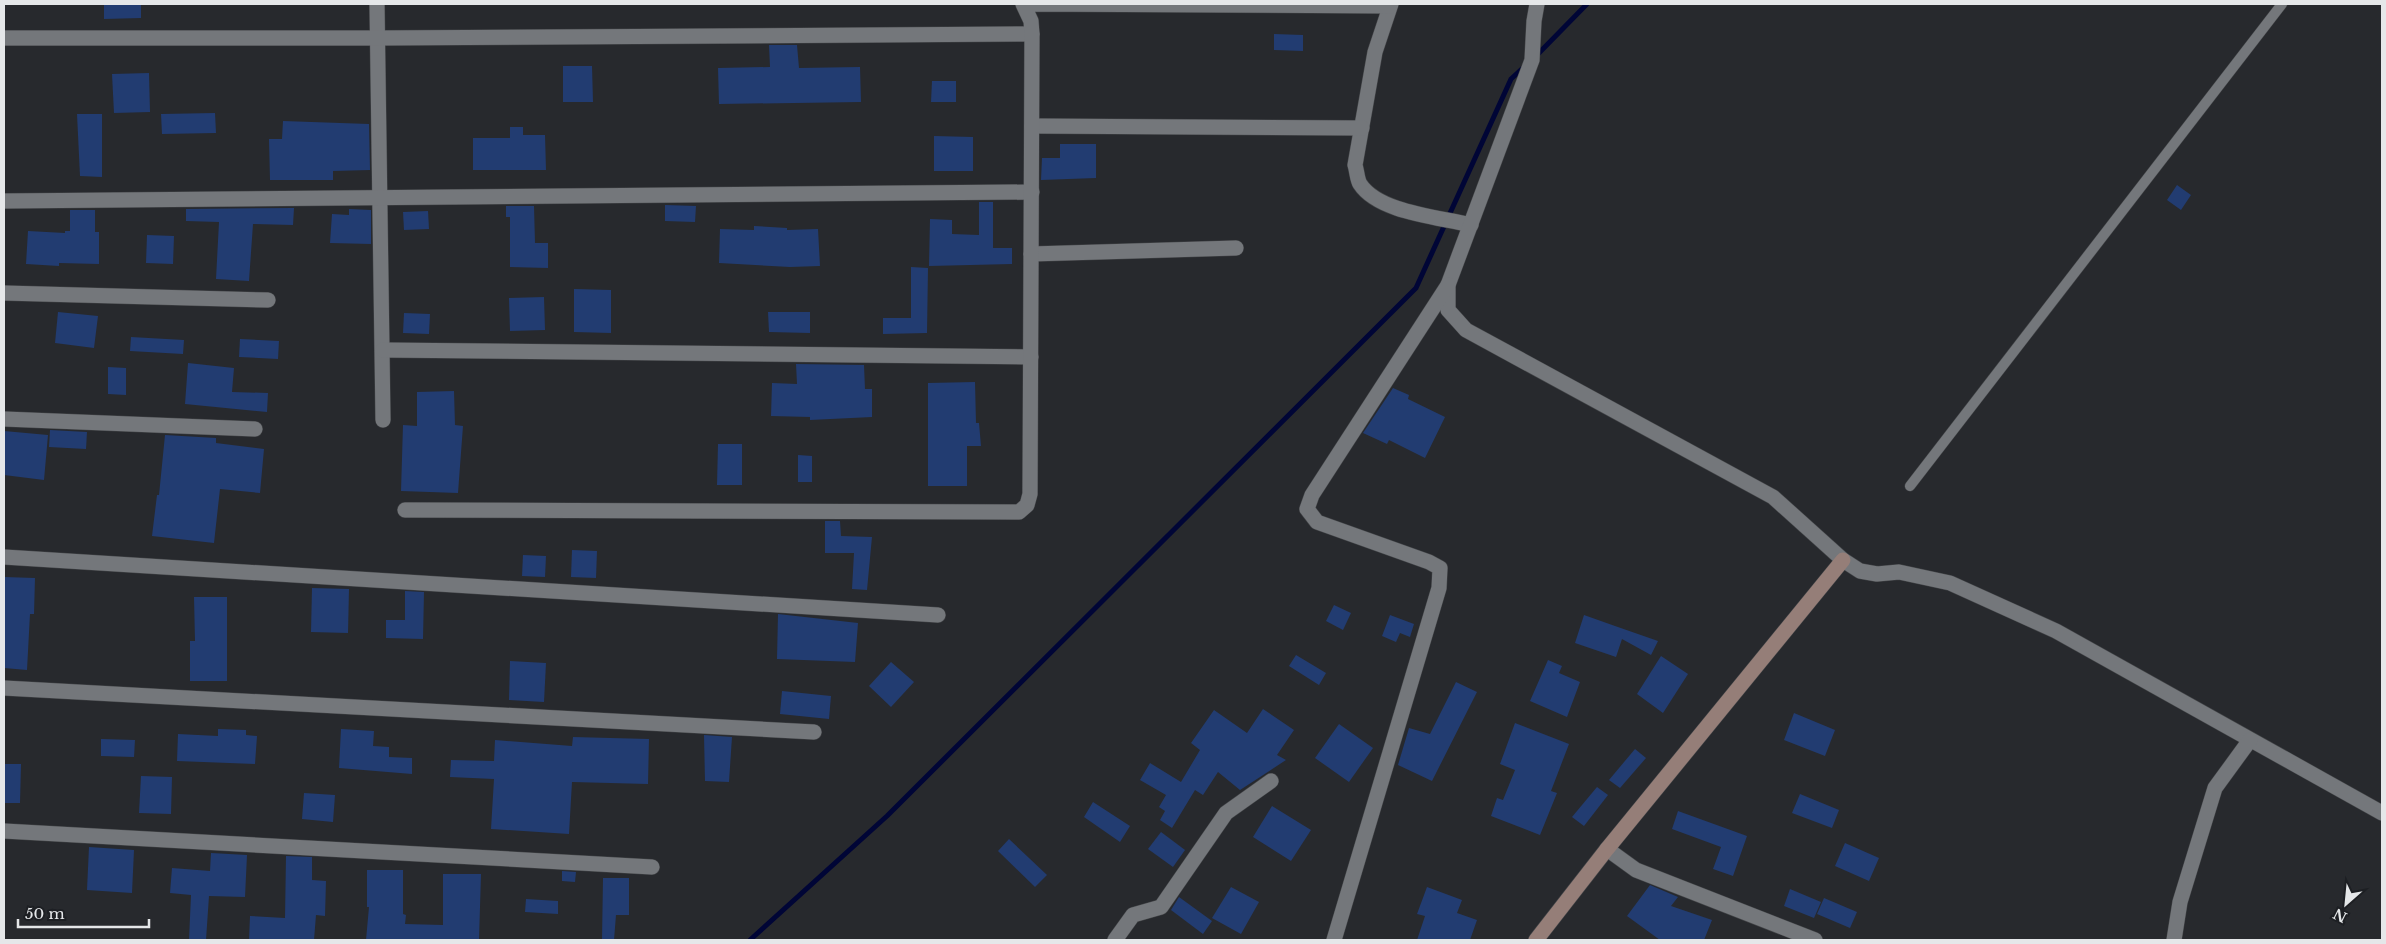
<svg xmlns="http://www.w3.org/2000/svg" width="2386" height="944" font-family="'Libre Baskerville',serif">
<style>
.lines{fill:none;stroke-linecap:round;stroke-linejoin:round}
.stream{stroke:#000536;stroke-width:5}
.building{fill:#223c71}
.lane-casing{stroke:#434548;stroke-width:11}
.street-casing{stroke:#434548;stroke-width:16}
.secondary-casing{stroke:#434548;stroke-width:16}
.lane{stroke:#74777b;stroke-width:10}
.street{stroke:#74777b;stroke-width:15}
.secondary{stroke:#957e78;stroke-width:15}
</style>
<rect width="100%" height="100%" fill="#27292d"/>
<g class="lines">
<g class="stream">
<polyline points="1537,55 1587,4"/>
<polyline points="750,940 887,816 1416,288 1511,79 1525,66"/>
</g>
</g>
<g class="building">
<polygon points="104,4 141,4 141,18 104,19"/>
<polygon points="1274,34 1303,35 1303,51 1274,50"/>
<polygon points="769,45 797,45 799,68 860,67 861,102 719,104 718,68 770,67"/>
<polygon points="563,66 592,66 593,102 563,102"/>
<polygon points="149,73 150,112 114,113 112,74"/>
<polygon points="932,81 956,81 956,102 931,102"/>
<polygon points="215,113 216,133 162,134 161,114"/>
<polygon points="77,114 102,114 102,177 80,176"/>
<polygon points="283,121 369,124 370,170 333,171 333,180 270,180 269,139 282,139"/>
<polygon points="510,127 523,127 523,135 545,135 546,170 473,170 473,138 510,138"/>
<polygon points="934,136 973,137 973,171 934,171"/>
<polygon points="1060,144 1096,144 1096,178 1041,180 1042,158 1060,158"/>
<polygon points="2177,185 2191,195 2181,210 2167,200"/>
<polygon points="979,202 993,202 993,248 1012,248 1012,264 929,266 930,219 952,220 952,234 979,235"/>
<polygon points="665,205 696,206 695,222 665,221"/>
<polygon points="506,206 534,206 535,243 548,243 548,268 510,267 510,217 506,217"/>
<polygon points="294,208 293,225 253,224 249,281 216,279 219,222 186,221 186,209"/>
<polygon points="349,209 371,210 371,244 330,243 332,214 349,215"/>
<polygon points="70,210 95,210 95,232 99,232 99,264 59,263 59,266 26,264 28,231 65,233 65,231 70,231"/>
<polygon points="428,211 429,229 404,230 403,212"/>
<polygon points="754,226 787,228 787,230 818,229 820,266 790,267 719,263 720,229 754,230"/>
<polygon points="147,235 174,236 173,264 146,263"/>
<polygon points="911,267 928,268 927,333 883,334 883,318 911,318"/>
<polygon points="574,289 611,290 611,333 574,332"/>
<polygon points="544,297 545,330 510,331 509,298"/>
<polygon points="58,312 98,316 94,348 55,343"/>
<polygon points="768,312 810,312 810,333 769,332"/>
<polygon points="404,313 430,314 429,334 403,333"/>
<polygon points="131,337 184,340 183,354 130,351"/>
<polygon points="240,339 279,341 278,359 239,357"/>
<polygon points="188,363 234,368 232,392 268,393 267,412 185,404"/>
<polygon points="796,364 864,365 865,389 872,389 872,417 810,420 810,417 771,416 772,383 797,384"/>
<polygon points="108,367 126,368 126,395 108,394"/>
<polygon points="975,382 976,423 979,423 981,446 967,446 967,486 928,486 928,383"/>
<polygon points="1393,388 1409,395 1408,399 1445,417 1425,458 1389,440 1387,444 1363,433"/>
<polygon points="454,391 455,425 463,426 458,493 401,491 403,425 417,426 417,392"/>
<polygon points="50,430 87,432 86,449 49,447"/>
<polygon points="4,431 48,435 44,480 4,475"/>
<polygon points="165,435 216,438 216,443 264,449 260,493 220,489 214,543 152,536 157,495 159,495"/>
<polygon points="718,444 742,444 742,485 717,485"/>
<polygon points="798,455 812,456 812,482 798,482"/>
<polygon points="825,521 840,521 841,536 872,537 867,590 852,589 854,553 825,553"/>
<polygon points="572,550 597,551 596,578 571,577"/>
<polygon points="523,555 546,556 545,577 522,576"/>
<polygon points="4,577 35,578 34,614 30,614 27,670 4,668"/>
<polygon points="312,588 349,589 348,633 311,632"/>
<polygon points="405,591 424,592 423,639 386,638 386,620 405,620"/>
<polygon points="194,597 227,597 227,681 190,681 190,641 195,641"/>
<polygon points="1334,605 1351,613 1343,630 1326,621"/>
<polygon points="778,614 858,623 855,662 777,659"/>
<polygon points="1390,615 1414,624 1410,637 1400,633 1396,642 1382,636"/>
<polygon points="1584,615 1615,626 1658,641 1651,655 1622,639 1616,657 1575,643"/>
<polygon points="1296,655 1326,673 1319,685 1289,666"/>
<polygon points="1661,656 1688,674 1663,713 1637,694"/>
<polygon points="1548,660 1562,666 1559,673 1580,682 1567,717 1530,701"/>
<polygon points="510,661 546,663 544,702 509,700"/>
<polygon points="891,662 914,682 891,707 869,686"/>
<polygon points="1456,682 1477,692 1432,781 1398,765 1409,728 1430,734"/>
<polygon points="782,691 831,696 829,719 780,714"/>
<polygon points="1263,709 1294,730 1277,755 1286,760 1240,790 1218,772 1203,795 1195,790 1172,828 1160,820 1165,811 1159,807 1166,795 1140,780 1150,763 1181,782 1200,750 1191,743 1214,710 1247,733"/>
<polygon points="1794,713 1835,730 1825,756 1784,740"/>
<polygon points="1515,723 1569,744 1551,791 1557,793 1540,835 1491,816 1497,798 1503,800 1515,770 1500,764"/>
<polygon points="1339,724 1373,748 1349,782 1315,758"/>
<polygon points="218,729 246,730 246,735 257,736 255,764 177,761 178,734 218,736"/>
<polygon points="341,729 374,731 373,746 389,747 389,757 412,758 412,774 339,768"/>
<polygon points="704,735 732,737 729,782 705,781"/>
<polygon points="573,737 649,739 648,784 572,782 569,834 491,829 494,779 450,777 451,760 494,761 495,740 572,746"/>
<polygon points="101,739 135,740 134,757 101,756"/>
<polygon points="1635,749 1646,758 1620,788 1609,780"/>
<polygon points="4,764 21,764 20,803 4,803"/>
<polygon points="141,776 172,777 171,814 139,813"/>
<polygon points="1597,787 1608,795 1584,826 1572,817"/>
<polygon points="304,793 335,795 333,822 302,819"/>
<polygon points="1800,794 1839,810 1832,828 1792,813"/>
<polygon points="1093,802 1130,826 1120,842 1084,817"/>
<polygon points="1272,806 1311,830 1291,861 1253,837"/>
<polygon points="1678,811 1747,836 1733,876 1713,869 1721,847 1672,829"/>
<polygon points="1161,832 1185,850 1173,867 1148,849"/>
<polygon points="1009,839 1047,875 1035,887 998,851"/>
<polygon points="1845,843 1879,858 1869,881 1835,866"/>
<polygon points="89,847 134,850 132,893 87,890"/>
<polygon points="211,853 247,855 245,897 209,896 206,940 189,940 191,895 170,893 172,868 210,871"/>
<polygon points="286,856 312,857 312,880 326,881 325,916 316,915 314,940 249,940 250,916 285,918"/>
<polygon points="367,870 403,870 403,914 406,915 405,924 443,925 443,874 481,874 479,940 366,940 369,907 367,907"/>
<polygon points="562,871 576,872 575,882 562,881"/>
<polygon points="603,878 629,878 629,915 616,915 614,940 602,940"/>
<polygon points="1650,885 1678,897 1671,906 1712,920 1704,940 1660,940 1627,916"/>
<polygon points="1231,887 1259,902 1241,934 1212,918"/>
<polygon points="1427,887 1462,900 1457,913 1477,920 1470,940 1417,940 1425,916 1417,914"/>
<polygon points="1790,889 1821,902 1814,918 1784,906"/>
<polygon points="1179,897 1212,921 1203,934 1171,910"/>
<polygon points="1824,898 1857,912 1850,928 1817,914"/>
<polygon points="526,899 558,901 558,914 525,912"/>
</g>
<g class="lines">
<g class="lane-casing">
<polyline id="lane" points="1910,486 2282,4"/>
</g>
<g class="street-casing">
<g id="street">
<polyline points="377,4 383,420"/>
<path d="M1391,4l-16,48 -20,113c2,6 2,14 5,19 19,29 80,33 111,41"/>
<polyline points="1537,4 1534,21 1532,60 1448,285 1448,310 1466,330 1773,497 1843,560 1860,571 1877,574 1899,572 1950,583 2056,631 2382,813"/>
<polyline points="4,38 378,38 1032,34"/>
<polyline points="1032,126 1362,128"/>
<polyline points="4,201 1032,192"/>
<polyline points="1031,254 1236,248"/>
<polyline points="4,293 268,300"/>
<polyline points="383,350 1031,357"/>
<polyline points="4,419 255,429"/>
<polyline points="405,510 1019,512 1027,505 1030,494 1032,34 1031,21 1023,4 1390,6"/>
<polyline points="4,557 938,615"/>
<polyline points="4,688 814,732"/>
<polyline points="4,831 652,867"/>
<polyline points="1607,849 1636,870 1815,940"/>
<polyline points="1115,940 1133,915 1161,907 1226,813 1271,781"/>
<polyline points="1334,940 1439,588 1440,568 1429,562 1317,522 1307,509 1312,495 1448,285"/>
<polyline points="2174,940 2180,902 2215,788 2250,740"/>
</g>
</g>
<g class="secondary-casing">
<polyline id="secondary" points="1536,940 1607,849 1843,560"/>
</g>
<use href="#lane" class="lane"/>
<use href="#street" class="street"/>
<use href="#secondary" class="secondary"/>
</g>
<rect width="2386" height="944" fill="none" stroke="#e5e7e9" stroke-width="10"/>
<g transform="translate(2346 904) rotate(207)" stroke="#1d1f23" stroke-width="4" paint-order="stroke">
<path d="M0-4L9 19L0 12L-9 19Z" fill="#e5e7e9"/>
<text y="-8" font-size="14" font-weight="bold" text-anchor="middle" fill="#e5e7e9">N</text>
</g>
<path d="M18 919v8h131v-8" fill="none" stroke="#e5e7e9" stroke-width="2.5"/>
<text x="25" y="919" font-size="15" fill="#e5e7e9" stroke="#1d1f23" stroke-width="4" paint-order="stroke">50 m</text>
</svg>
